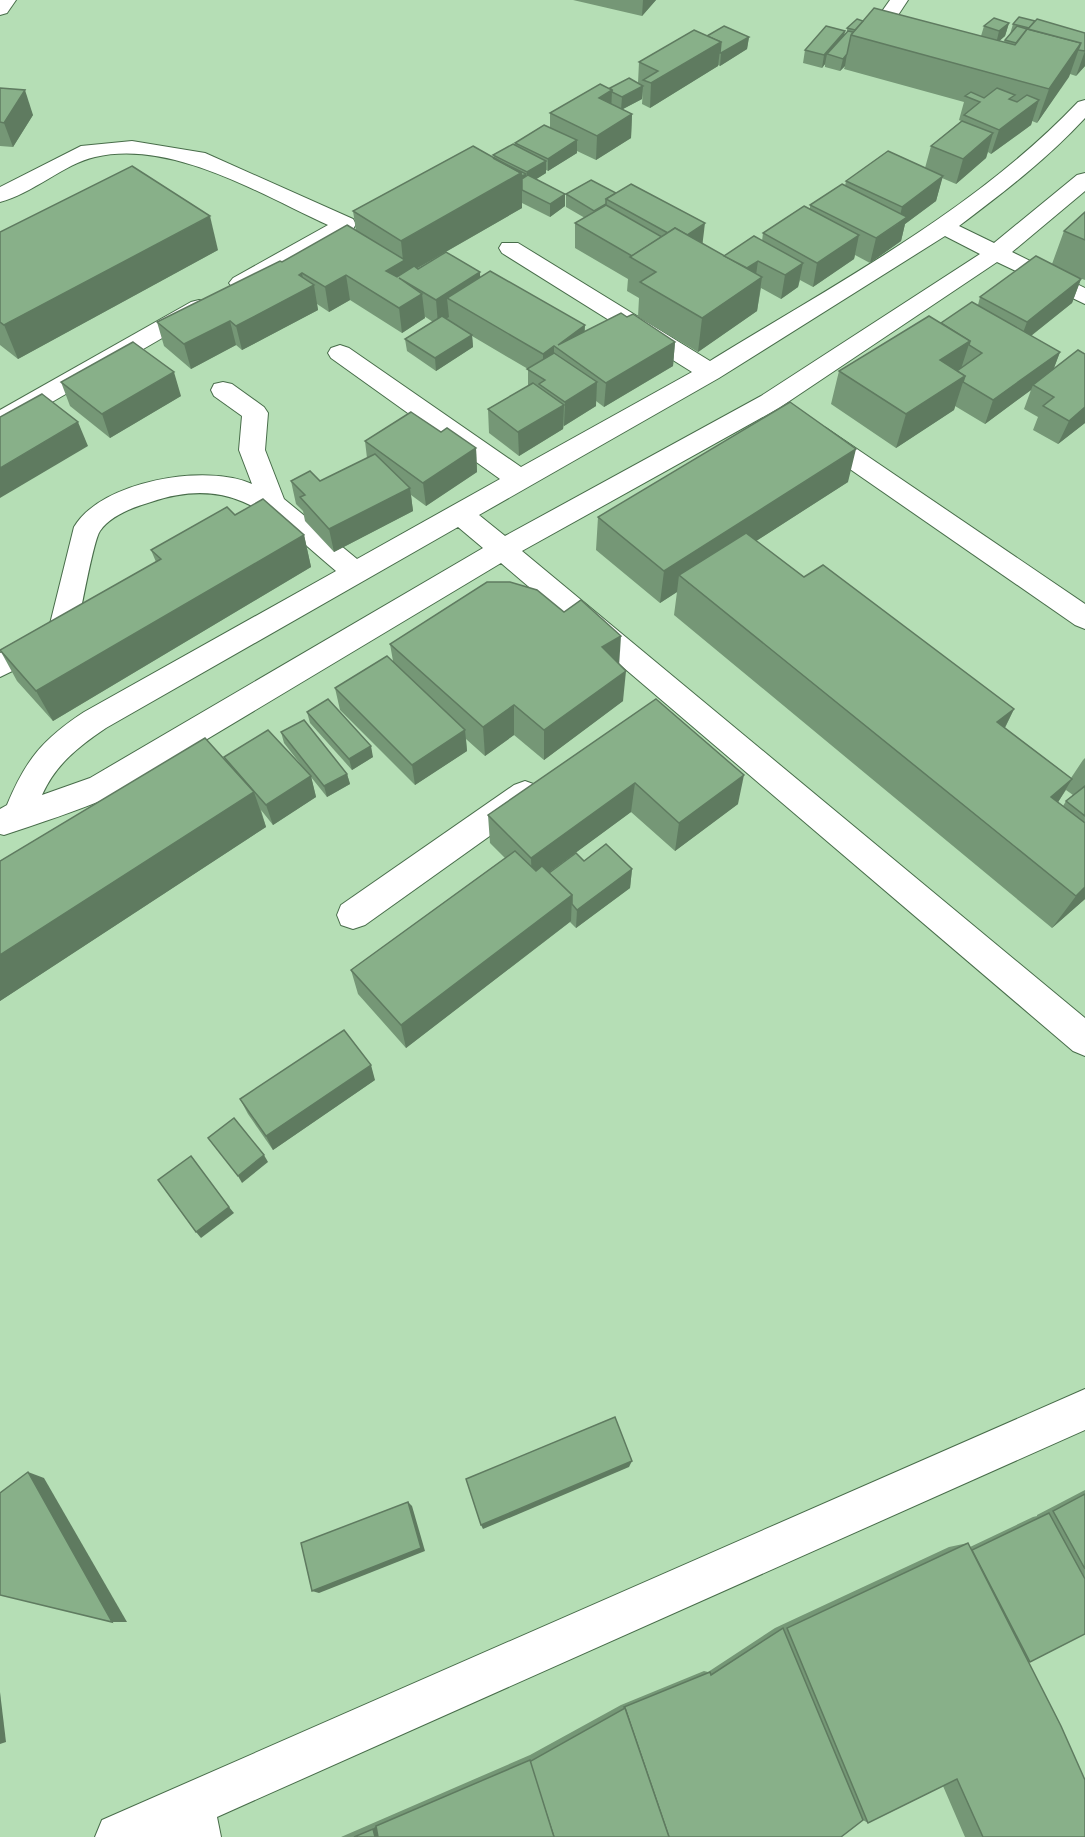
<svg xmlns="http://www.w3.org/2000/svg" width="1085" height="1837" font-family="'Asap Condensed',sans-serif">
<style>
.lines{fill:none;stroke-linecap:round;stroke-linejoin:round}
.minor-casing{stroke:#486d4a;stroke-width:2}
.minor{fill:#fff;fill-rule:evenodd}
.wall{fill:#759776;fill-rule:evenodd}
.shaded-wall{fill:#5f7b60}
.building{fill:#88b089;stroke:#5f7b60;stroke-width:1.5}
</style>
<rect width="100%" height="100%" fill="#b5deb5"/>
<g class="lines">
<g class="minor-casing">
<g id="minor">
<polygon points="0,0 16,0 7,13 0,15"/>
<polygon points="890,0 908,0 885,35 871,35 868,31"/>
<path d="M1085,100v18c-38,41 -81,74 -126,108l35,17 83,-68 8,-2v18l-73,61 73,36v16l-88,-42 -218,146 -257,143 563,467v38l-12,-5 -572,-488 -389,233c-35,15 -72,27 -108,39l-4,-1v-25l7,-4c19,-46 36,-66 77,-93l252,-141c-61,-51 -99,-98 -185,-69 -17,5 -40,13 -51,29 -7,10 -20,86 -24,103l-4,8 -72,35v-24l49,-25 25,-101c27,-46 132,-64 178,-43l-13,-34 3,-34 -28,-20 -3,-6 3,-6 9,-2 9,2 32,23 4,6 -3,37 19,49 73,60 143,-80 -169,-121 -3,-5 3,-5 9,-3 9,3 172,119 171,-95 -190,-119 -3,-5 3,-5h16l192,118c128,-79 263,-149 368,-259zM945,236l35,18 -219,142 -256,140 -26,-21 240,-137zM458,527l25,21 -393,230 -48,17c14,-31 36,-48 64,-67z"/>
<path d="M132,141l73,12 148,66 3,5 -3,5 -104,59h-16l-4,-5 4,-5 95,-53c-68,-31 -157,-86 -233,-68 -31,7 -63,37 -95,45v-15l81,-41z"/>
<polygon points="199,300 207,302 211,307 207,312 9,427 0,429 0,410 191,302"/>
<polygon points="817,425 826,428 1085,604 1085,629 1075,625 808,440 804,434 808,428"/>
<polygon points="525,781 536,785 541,794 536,803 365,925 353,929 341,925 337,915 341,905 514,785"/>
<polygon points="1085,1389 1085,1430 217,1817 221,1837 95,1837 102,1820"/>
</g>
</g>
<use href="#minor" class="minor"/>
</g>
<g class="wall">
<polygon points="573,0 656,0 642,16"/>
<polygon points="863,21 981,36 984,26 1009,23 1005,36 999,41 1004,42 1005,40 1010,34 1013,24 1085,33 1085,66 1076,76 1070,74 1037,123 1032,121 1031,125 991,154 988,152 986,158 956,184 942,178 936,201 905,224 901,241 870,263 855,255 854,259 813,287 800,280 798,287 781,299 761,288 757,311 698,352 638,317 639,298 627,291 628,279 575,248 575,223 585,218 566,207 566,194 591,180 724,256 762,241 763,233 810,209 810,205 845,186 846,181 925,168 931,146 961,121 959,120 964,102 844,69 845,66 840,71 825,67 825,64 822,68 803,63 805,50 845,34 847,32 847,28"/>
<polygon points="707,36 749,37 747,49 720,66 718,65 718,66 650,108 642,104 643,89 642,99 623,109 632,114 631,138 596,160 577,151 577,153 548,171 546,170 546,173 536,179 565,206 550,217 522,203 522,208 418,268 481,277 585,332 627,317 675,342 673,366 604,407 596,401 596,406 564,426 564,425 563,429 519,456 489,433 488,409 528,386 528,369 472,336 473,347 436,371 407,351 405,339 433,322 424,316 425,318 402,333 350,300 329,312 317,304 318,310 242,350 236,345 191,369 164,346 157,322 282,262 356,231 353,211 494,158 493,155 515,145 515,143 550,128 550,113 610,88 638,83 639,62"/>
<polygon points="0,88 33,115 13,147 0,146"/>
<polygon points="1085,212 1085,280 1077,277 1081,279 1072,303 1031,336 1060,352 1053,370 1085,423 1058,444 1033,430 1038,417 1024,409 1031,390 985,424 955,406 954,410 896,448 831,404 839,371 978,305 980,297 1052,264 1064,231"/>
<polygon points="0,232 218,250 18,359 0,345"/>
<polygon points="61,382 181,396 110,438 70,406"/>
<polygon points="441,432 476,448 477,472 426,506 411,495 413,511 334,552 305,521 303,511 296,504 291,481 320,481 367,458 365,441"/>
<path d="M848,482l-92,59 48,36 210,132 -9,19 66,50 12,-18 2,-2v141l-33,29 -378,-313 3,-23 -17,11 -64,-53 2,-33zM1066,790l7,5 -7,6 -3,5 -5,-4z"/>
<polygon points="235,515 304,535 311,567 53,721 17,681 0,650 156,562 151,550"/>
<polygon points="390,644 619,664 623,701 544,760 514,735 485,756 466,739 467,751 415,785 340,710 335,688 393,661"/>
<polygon points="656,699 738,804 675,851 631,812 549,872 584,861 632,869 630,888 576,928 570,922 406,1048 358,994 351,970 505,858 490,843 488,815"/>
<polygon points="307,712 373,757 352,770 310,723"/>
<polygon points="281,732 347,774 350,784 327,797 311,777 316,797 273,825 261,810 266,827 0,1001 0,861 226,761 224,757 309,775 284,743"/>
<polygon points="375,1080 273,1150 248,1114 240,1099"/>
<polygon points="1085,1490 1085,1634 1028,1662 1085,1837 965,1837 943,1786 868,1823 863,1820 841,1837 341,1837 530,1755 621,1705 704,1671 708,1672 775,1628 949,1547 968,1543 970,1547 1033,1517 1037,1516 1037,1515"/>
</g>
<g class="shaded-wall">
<polygon points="643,0 656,0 642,16"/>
<polygon points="1009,23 1005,36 996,44 999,31"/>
<polygon points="845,31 843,43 827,54 825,64 822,68 824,55"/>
<polygon points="749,37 747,49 720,66 721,53"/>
<polygon points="721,42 718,66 650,108 651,83"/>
<polygon points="1081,43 1069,77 1037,123 1049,89"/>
<polygon points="1085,51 1085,66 1076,76"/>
<polygon points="847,54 845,66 840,71 843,59"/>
<polygon points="643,86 642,99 621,110 622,97"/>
<polygon points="25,90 33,115 13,147 4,123"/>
<polygon points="612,90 611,114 599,98"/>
<polygon points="1039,100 1031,125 991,154 999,130"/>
<polygon points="632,114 631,138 596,160 597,136"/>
<polygon points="993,133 986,158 956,184 963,159"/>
<polygon points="577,140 577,153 548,171 548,159"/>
<polygon points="546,161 546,173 527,185 527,172"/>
<polygon points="521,173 526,174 526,187 522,189 522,208 407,274 408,283 386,271 403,261 401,241"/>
<polygon points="943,176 936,201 905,224 901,241 870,263 876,238 898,224 902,207"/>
<polygon points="565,194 565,206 550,217 550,204"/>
<polygon points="210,216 218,250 18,359 4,325"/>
<polygon points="705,223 702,248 680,240"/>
<polygon points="859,235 854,259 813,287 817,263"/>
<polygon points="758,261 755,282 762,277 757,311 698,352 702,318 738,274"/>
<polygon points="803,263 798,287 781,299 785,275"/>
<polygon points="480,272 481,297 447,298 449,317 438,324 436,300"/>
<polygon points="302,273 305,290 314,285 318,310 242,350 236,326"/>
<polygon points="346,275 350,300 329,312 325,287"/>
<polygon points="1081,279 1072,303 1018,346 1027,322"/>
<polygon points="422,294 425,318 402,333 399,308"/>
<polygon points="230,321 236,345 191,369 184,344"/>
<polygon points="585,325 584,349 558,345"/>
<polygon points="472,335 473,347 436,371 435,358"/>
<polygon points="970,341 959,375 940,360"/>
<polygon points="675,342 673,366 604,407 606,383"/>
<polygon points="554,346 554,371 543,378 543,354"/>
<polygon points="1060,352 1051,376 1033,385 1031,390 985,424 993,400"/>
<polygon points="174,372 181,396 110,438 102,414"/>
<polygon points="965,376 954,410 896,448 906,414"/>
<polygon points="597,382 596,406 564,426 565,402"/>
<polygon points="564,405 563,429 519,456 518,432"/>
<polygon points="1085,407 1085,423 1058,444 1069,421"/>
<polygon points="78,422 88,446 0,498 0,468"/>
<polygon points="476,448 477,472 426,506 423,483"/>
<polygon points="856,449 848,482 689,584 679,575 677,592 660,603 664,571"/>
<polygon points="410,488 413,511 334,552 329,529"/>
<polygon points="304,535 311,567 53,721 36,691"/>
<polygon points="621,636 619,667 602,647"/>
<polygon points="626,671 623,701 544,760 544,730"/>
<polygon points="514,705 514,735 485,756 483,727"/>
<polygon points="1014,709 996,745 997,722"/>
<polygon points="465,730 467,751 415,785 412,765"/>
<polygon points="371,746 373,757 352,770 349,759"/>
<polygon points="347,774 350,784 327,797 324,786"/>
<polygon points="744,775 738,804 675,851 679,823"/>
<polygon points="311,776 316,797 273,825 266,805"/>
<polygon points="1072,779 1051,814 1051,797"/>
<polygon points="635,783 631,812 532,885 531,858"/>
<polygon points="254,792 266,827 0,1001 0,955"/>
<polygon points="632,869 630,888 576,928 577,910"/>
<polygon points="1085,887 1085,899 1052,928 1076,896"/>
<polygon points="572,895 571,921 406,1048 401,1025"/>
<polygon points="371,1065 375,1080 273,1150 266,1136"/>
<polygon points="264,1155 268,1162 242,1183 238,1176"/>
<polygon points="229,1207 234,1213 201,1238 196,1232"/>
<polygon points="632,1461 629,1467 483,1529 481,1525"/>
<polygon points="28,1472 44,1478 127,1622 112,1622"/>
<polygon points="408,1502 412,1506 425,1551 319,1593 312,1591"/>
<polygon points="0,1692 6,1742 0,1744"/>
<polygon points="376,1826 386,1837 375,1837 373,1829"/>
</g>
<g class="building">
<polygon points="874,8 1015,45 1027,29 1081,43 1049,89 851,35"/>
<polygon points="1019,17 1035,21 1029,28 1013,24"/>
<polygon points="994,18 1009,23 999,31 984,26"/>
<polygon points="857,19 863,21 855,30 847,28"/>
<polygon points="1037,19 1085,33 1085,51 1078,50 1081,43 1028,29"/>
<polygon points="724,26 749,37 721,53 720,53 721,42 707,36"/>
<polygon points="826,26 845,31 824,55 805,50"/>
<polygon points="1017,26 1027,29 1016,43 1005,40"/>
<polygon points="694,30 721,42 651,83 643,80 658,71 639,62"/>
<polygon points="848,31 853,32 851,35 847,54 843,59 827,54"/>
<polygon points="629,78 643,86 622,97 612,92 612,90 610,88"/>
<polygon points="600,84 612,90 599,98 632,114 597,136 550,113"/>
<polygon points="0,88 25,90 4,123 0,122"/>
<polygon points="997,88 1015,95 1009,99 1017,102 1027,95 1039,100 999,130 964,115 980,102 965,96 971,92 984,98"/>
<polygon points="962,121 993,133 963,159 931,146"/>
<polygon points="544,125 577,140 548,159 515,143"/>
<polygon points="513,144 546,161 527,172 493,155"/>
<polygon points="473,146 521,173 401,241 353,211"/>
<polygon points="888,151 943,176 902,207 846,181"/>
<polygon points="493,158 526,174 522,176 521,173"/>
<polygon points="132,166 210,216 4,325 0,322 0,232"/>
<polygon points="528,175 565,194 550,204 522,190 522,179"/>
<polygon points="591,180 616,193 606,199 606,204 594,211 566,194"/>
<polygon points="631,184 705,223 687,235 675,228 668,233 606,199"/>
<polygon points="842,184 907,217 876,238 810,205"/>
<polygon points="606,205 662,237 632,256 575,223"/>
<polygon points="804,206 859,235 817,263 763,233"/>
<polygon points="1085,212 1085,240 1064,231"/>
<polygon points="347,225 405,260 386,271 397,277 414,266 418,269 446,252 480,272 436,300 399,278 422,294 399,308 346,275 325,287 302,273 299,275 314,285 236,326 230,321 184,344 157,322 280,261 282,262"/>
<polygon points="675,228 762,277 702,318 640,282 656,272 630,257"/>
<polygon points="754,236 803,263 785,275 758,261 747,268 724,256"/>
<polygon points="1036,256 1081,279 1027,322 980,297"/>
<polygon points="490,271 585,325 558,345 621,313 627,317 633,314 675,342 606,383 554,346 543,354 447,298"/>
<polygon points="972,302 1060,352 993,400 963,382 965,376 957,371 982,353 969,345 970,341 941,323"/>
<polygon points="442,316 472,335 435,358 405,339"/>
<polygon points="929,316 970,341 940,360 965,376 906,414 839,371"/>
<polygon points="133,342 174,372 102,414 61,382"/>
<polygon points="1078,350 1085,354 1085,407 1069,421 1043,406 1054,397 1033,385"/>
<polygon points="554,353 597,382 565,402 539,384 545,380 527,369"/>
<polygon points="533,383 564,405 518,432 488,409"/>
<polygon points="42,394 78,422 0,468 0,417"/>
<polygon points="790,402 856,449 664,571 598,517"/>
<polygon points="411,412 441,432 447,428 476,448 423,483 365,441"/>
<polygon points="375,454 410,488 329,529 300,497 305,495 291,481 310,471 320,481"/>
<polygon points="263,499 304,535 36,691 0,650 161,559 151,550 227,507 235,515"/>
<polygon points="746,533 804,577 823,565 1014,709 997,722 1072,779 1051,797 1085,823 1085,887 1076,896 679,575"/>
<polygon points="487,582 510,582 537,590 564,612 581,600 621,636 602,647 626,671 544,730 514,705 483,727 390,644"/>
<polygon points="387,656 465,730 412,765 335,688"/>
<polygon points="328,699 371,746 349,759 307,712"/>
<polygon points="656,699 744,775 679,823 635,783 531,858 488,815"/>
<polygon points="304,720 347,774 324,786 281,732"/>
<polygon points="268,730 311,776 266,805 224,757"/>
<polygon points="205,738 254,792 0,955 0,861"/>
<polygon points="1085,786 1085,816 1066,801"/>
<polygon points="606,844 632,869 577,910 572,904 572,895 549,873 576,853 584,861"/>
<polygon points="515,851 536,871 542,866 572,895 401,1025 351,970"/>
<polygon points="344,1030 371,1065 266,1136 240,1099"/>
<polygon points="234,1118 264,1155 238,1176 208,1138"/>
<polygon points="191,1156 229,1207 196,1232 158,1180"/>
<polygon points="615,1417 632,1461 481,1525 466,1479"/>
<polygon points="28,1472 112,1622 0,1595 0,1493"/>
<polygon points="1085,1494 1085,1569 1053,1511"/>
<polygon points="408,1502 421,1548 312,1591 301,1543"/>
<polygon points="1049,1513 1085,1579 1085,1634 1030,1662 972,1550"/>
<polygon points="968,1543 1061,1726 1085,1780 1085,1837 983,1837 957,1779 868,1823 787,1628"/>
<polygon points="783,1628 863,1820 841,1837 669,1837 625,1708 624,1707 710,1672 711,1675"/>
<polygon points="625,1708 669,1837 554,1837 529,1762"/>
<polygon points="530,1760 554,1837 378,1837 376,1826"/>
<polygon points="373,1829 375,1837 354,1837"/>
</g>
</svg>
